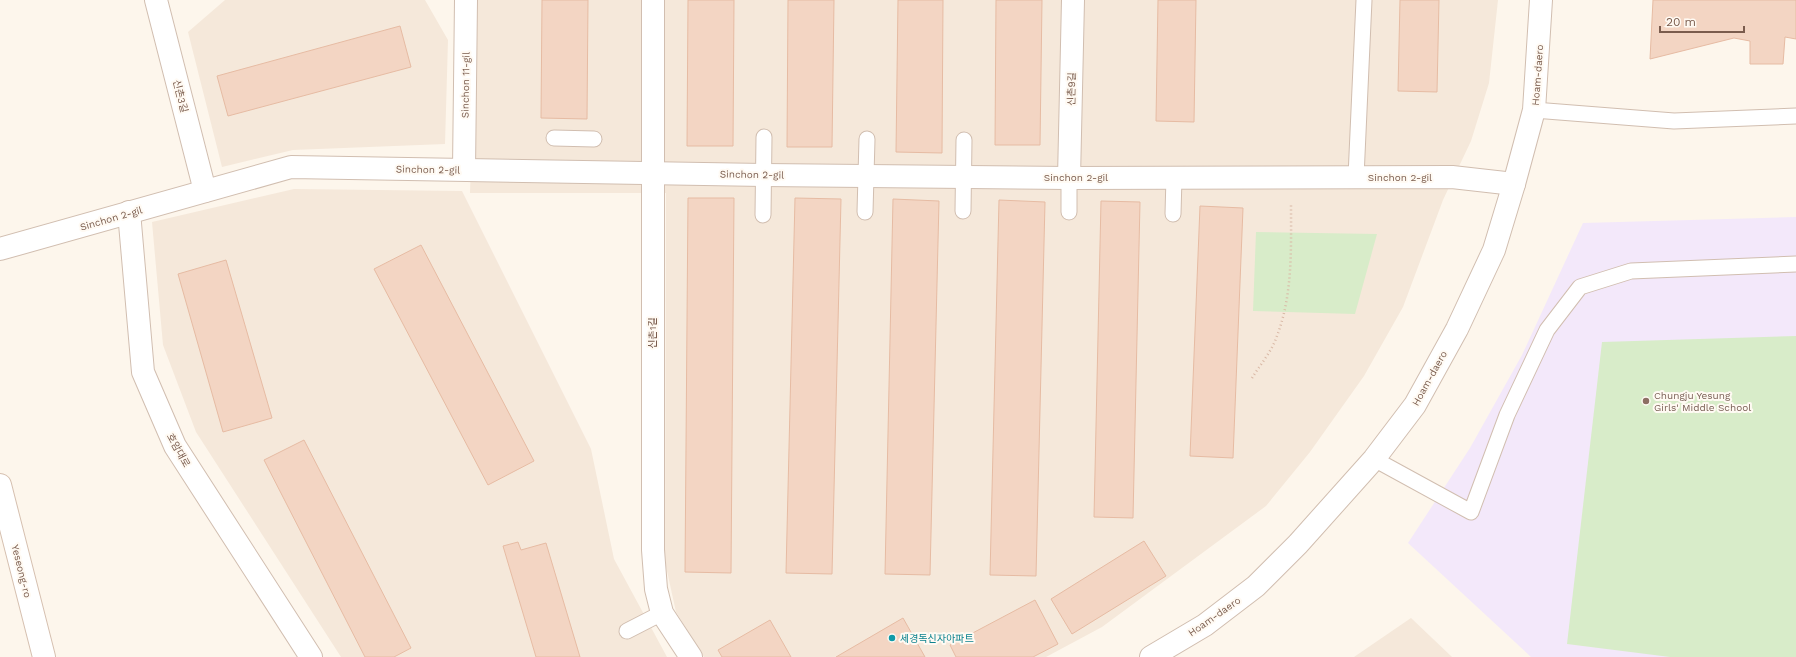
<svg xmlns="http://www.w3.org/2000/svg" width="1796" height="657" font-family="'Work Sans','Noto Sans KR',sans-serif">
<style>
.residential{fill:#f5e8da}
.education{fill:#f3e8fa}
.green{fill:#d8ecc9}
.building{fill:#f3d5c3;stroke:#e6bba3}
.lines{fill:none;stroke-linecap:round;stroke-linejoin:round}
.service-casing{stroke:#d1beb0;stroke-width:17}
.minor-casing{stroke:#d1beb0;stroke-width:24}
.tertiary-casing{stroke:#d1beb0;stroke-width:24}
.secondary-casing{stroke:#d6c0b0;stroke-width:24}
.path{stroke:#d9b8a5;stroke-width:2.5;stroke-dasharray:1 3;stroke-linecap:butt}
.service{stroke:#fff;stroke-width:15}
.minor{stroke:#fff;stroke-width:22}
.tertiary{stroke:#fff;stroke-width:22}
.secondary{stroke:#fff;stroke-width:22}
.education-dot{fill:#8d6e63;stroke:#fffaf3;stroke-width:1.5}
.culture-dot{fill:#0f9aa8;stroke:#fffaf3;stroke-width:1.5}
.labels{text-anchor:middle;stroke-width:4;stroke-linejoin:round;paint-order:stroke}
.street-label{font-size:10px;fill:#7a5c4d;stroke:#fffaf3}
.education-label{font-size:10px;fill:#785e54;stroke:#fffaf3;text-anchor:start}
.culture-label{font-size:10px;fill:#0d838f;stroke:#fffaf3;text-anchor:start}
</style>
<rect width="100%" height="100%" fill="#fdf6ec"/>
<g class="residential">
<polygon points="225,0 425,0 448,40 445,144 293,150 222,167 188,32"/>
<polygon points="476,0 1498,0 1489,83 1471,141 1443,200 1403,307 1364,376 1310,452 1266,506 1102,627 1046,657 704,657 676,612 665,562 666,193 470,193"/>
<polygon points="294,189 462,191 591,449 614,559 667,657 341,657 196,432 163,345 152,222"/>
<polygon points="1411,618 1452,657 1354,657"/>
</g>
<polygon class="education" points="1796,217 1796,657 1531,657 1408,543 1470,448 1522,355 1583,223"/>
<g class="green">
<polygon points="1256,232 1377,234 1355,314 1253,311"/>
<polygon points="1796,336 1796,657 1670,657 1567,644 1602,342"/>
</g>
<g class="building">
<polygon points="542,0 588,0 587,119 541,118"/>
<polygon points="688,0 734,0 733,146 687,146"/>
<polygon points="788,0 834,0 832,147 787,147"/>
<polygon points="898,0 943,0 942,153 896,152"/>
<polygon points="996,0 1042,0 1040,145 995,145"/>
<polygon points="1158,0 1196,0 1194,122 1156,121"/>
<polygon points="1400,0 1439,0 1437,92 1398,91"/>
<polygon points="1653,0 1796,0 1796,39 1785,37 1783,64 1750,64 1750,41 1734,38 1650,59"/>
<polygon points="400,26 411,67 228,116 217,76"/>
<polygon points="688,198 734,198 731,573 685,572"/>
<polygon points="795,198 841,199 832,574 786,573"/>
<polygon points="893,199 939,201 930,575 885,574"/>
<polygon points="999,200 1045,202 1036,576 990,575"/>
<polygon points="1101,201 1140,202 1133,518 1094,517"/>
<polygon points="1200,206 1243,208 1233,458 1190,456"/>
<polygon points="421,245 534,461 488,485 374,269"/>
<polygon points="226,260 272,418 223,432 178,274"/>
<polygon points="304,440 411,648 394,657 365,657 264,460"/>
<polygon points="1144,541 1166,576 1072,634 1051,599"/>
<polygon points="518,542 521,550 546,543 580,657 536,657 503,546"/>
<polygon points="1035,600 1058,644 1033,657 956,657 950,645"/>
<polygon points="903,618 925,657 836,657"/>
<polygon points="770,620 791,657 722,657 718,650"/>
</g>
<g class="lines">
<g class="service-casing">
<g id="service">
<polyline points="1534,110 1674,121 1796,116"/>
<polyline points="554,138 594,139"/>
<polyline points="1356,177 1364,0"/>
<polyline points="963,211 964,140"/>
<polyline points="865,212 867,139"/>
<polyline points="1069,212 1069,178"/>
<polyline points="1173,214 1174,177"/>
<polyline points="763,215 764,137"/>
<polyline points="1374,459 1471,512 1507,415 1547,330 1580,287 1631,271 1796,264"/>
<polyline points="627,631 662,613"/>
</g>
</g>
<g class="minor-casing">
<g id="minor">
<polyline points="156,0 205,191"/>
<polyline points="653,0 653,550 656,589 662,613 691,657"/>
<polyline points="464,169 466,0"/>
<polyline points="1069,178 1073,0"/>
<polyline points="129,212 143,372 175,446 311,657"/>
<polyline points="0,249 291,167 764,175 1069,178 1452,177 1514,184"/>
</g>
</g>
<g class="tertiary-casing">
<polyline id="tertiary" points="1151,657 1205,625 1256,586 1298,544 1374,459 1415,405 1457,329 1494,250 1514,184 1534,110 1541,0"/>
</g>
<g class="secondary-casing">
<polyline id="secondary" points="0,485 44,657"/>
</g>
<path class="path" d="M1252,378c8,-13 20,-27 25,-42 16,-42 14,-88 14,-133"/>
<use href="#service" class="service"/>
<use href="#minor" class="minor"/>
<use href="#tertiary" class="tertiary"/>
<use href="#secondary" class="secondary"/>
</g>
<circle class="education-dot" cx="1646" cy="401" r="4"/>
<circle class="culture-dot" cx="892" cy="638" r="4"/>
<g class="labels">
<g class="street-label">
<text transform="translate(1537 75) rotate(-86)" y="4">Hoam-daero</text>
<text transform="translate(465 85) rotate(-89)" y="4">Sinchon 11-gil</text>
<text transform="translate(1071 89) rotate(-89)" y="4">신촌9길</text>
<text transform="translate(181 96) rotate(76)" y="4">신촌3길</text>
<text transform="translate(428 169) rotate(1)" y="4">Sinchon 2-gil</text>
<text transform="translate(752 174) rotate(1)" y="4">Sinchon 2-gil</text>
<text x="1076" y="181">Sinchon 2-gil</text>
<text x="1400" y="181">Sinchon 2-gil</text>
<text transform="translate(111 218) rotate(-16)" y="4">Sinchon 2-gil</text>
<text transform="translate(652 333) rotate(-90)" y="4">신촌1길</text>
<text transform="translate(1429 378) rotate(-61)" y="4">Hoam-daero</text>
<text transform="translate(179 450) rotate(61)" y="4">호암대로</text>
<text transform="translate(22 571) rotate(76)" y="4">Yeseong-ro</text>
<text transform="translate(1214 616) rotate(-35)" y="4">Hoam-daero</text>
</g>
<g class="education-label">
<text x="1654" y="399">Chungju Yesung<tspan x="1654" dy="12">Girls' Middle School</tspan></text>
</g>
<g class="culture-label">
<text x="900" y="642">세경독신자아파트</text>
</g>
</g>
<path d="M1660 26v6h84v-6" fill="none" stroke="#7a5c4d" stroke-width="2"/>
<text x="1666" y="26" font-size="12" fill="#7a5c4d" stroke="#fffaf3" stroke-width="3" paint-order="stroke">20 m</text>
</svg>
